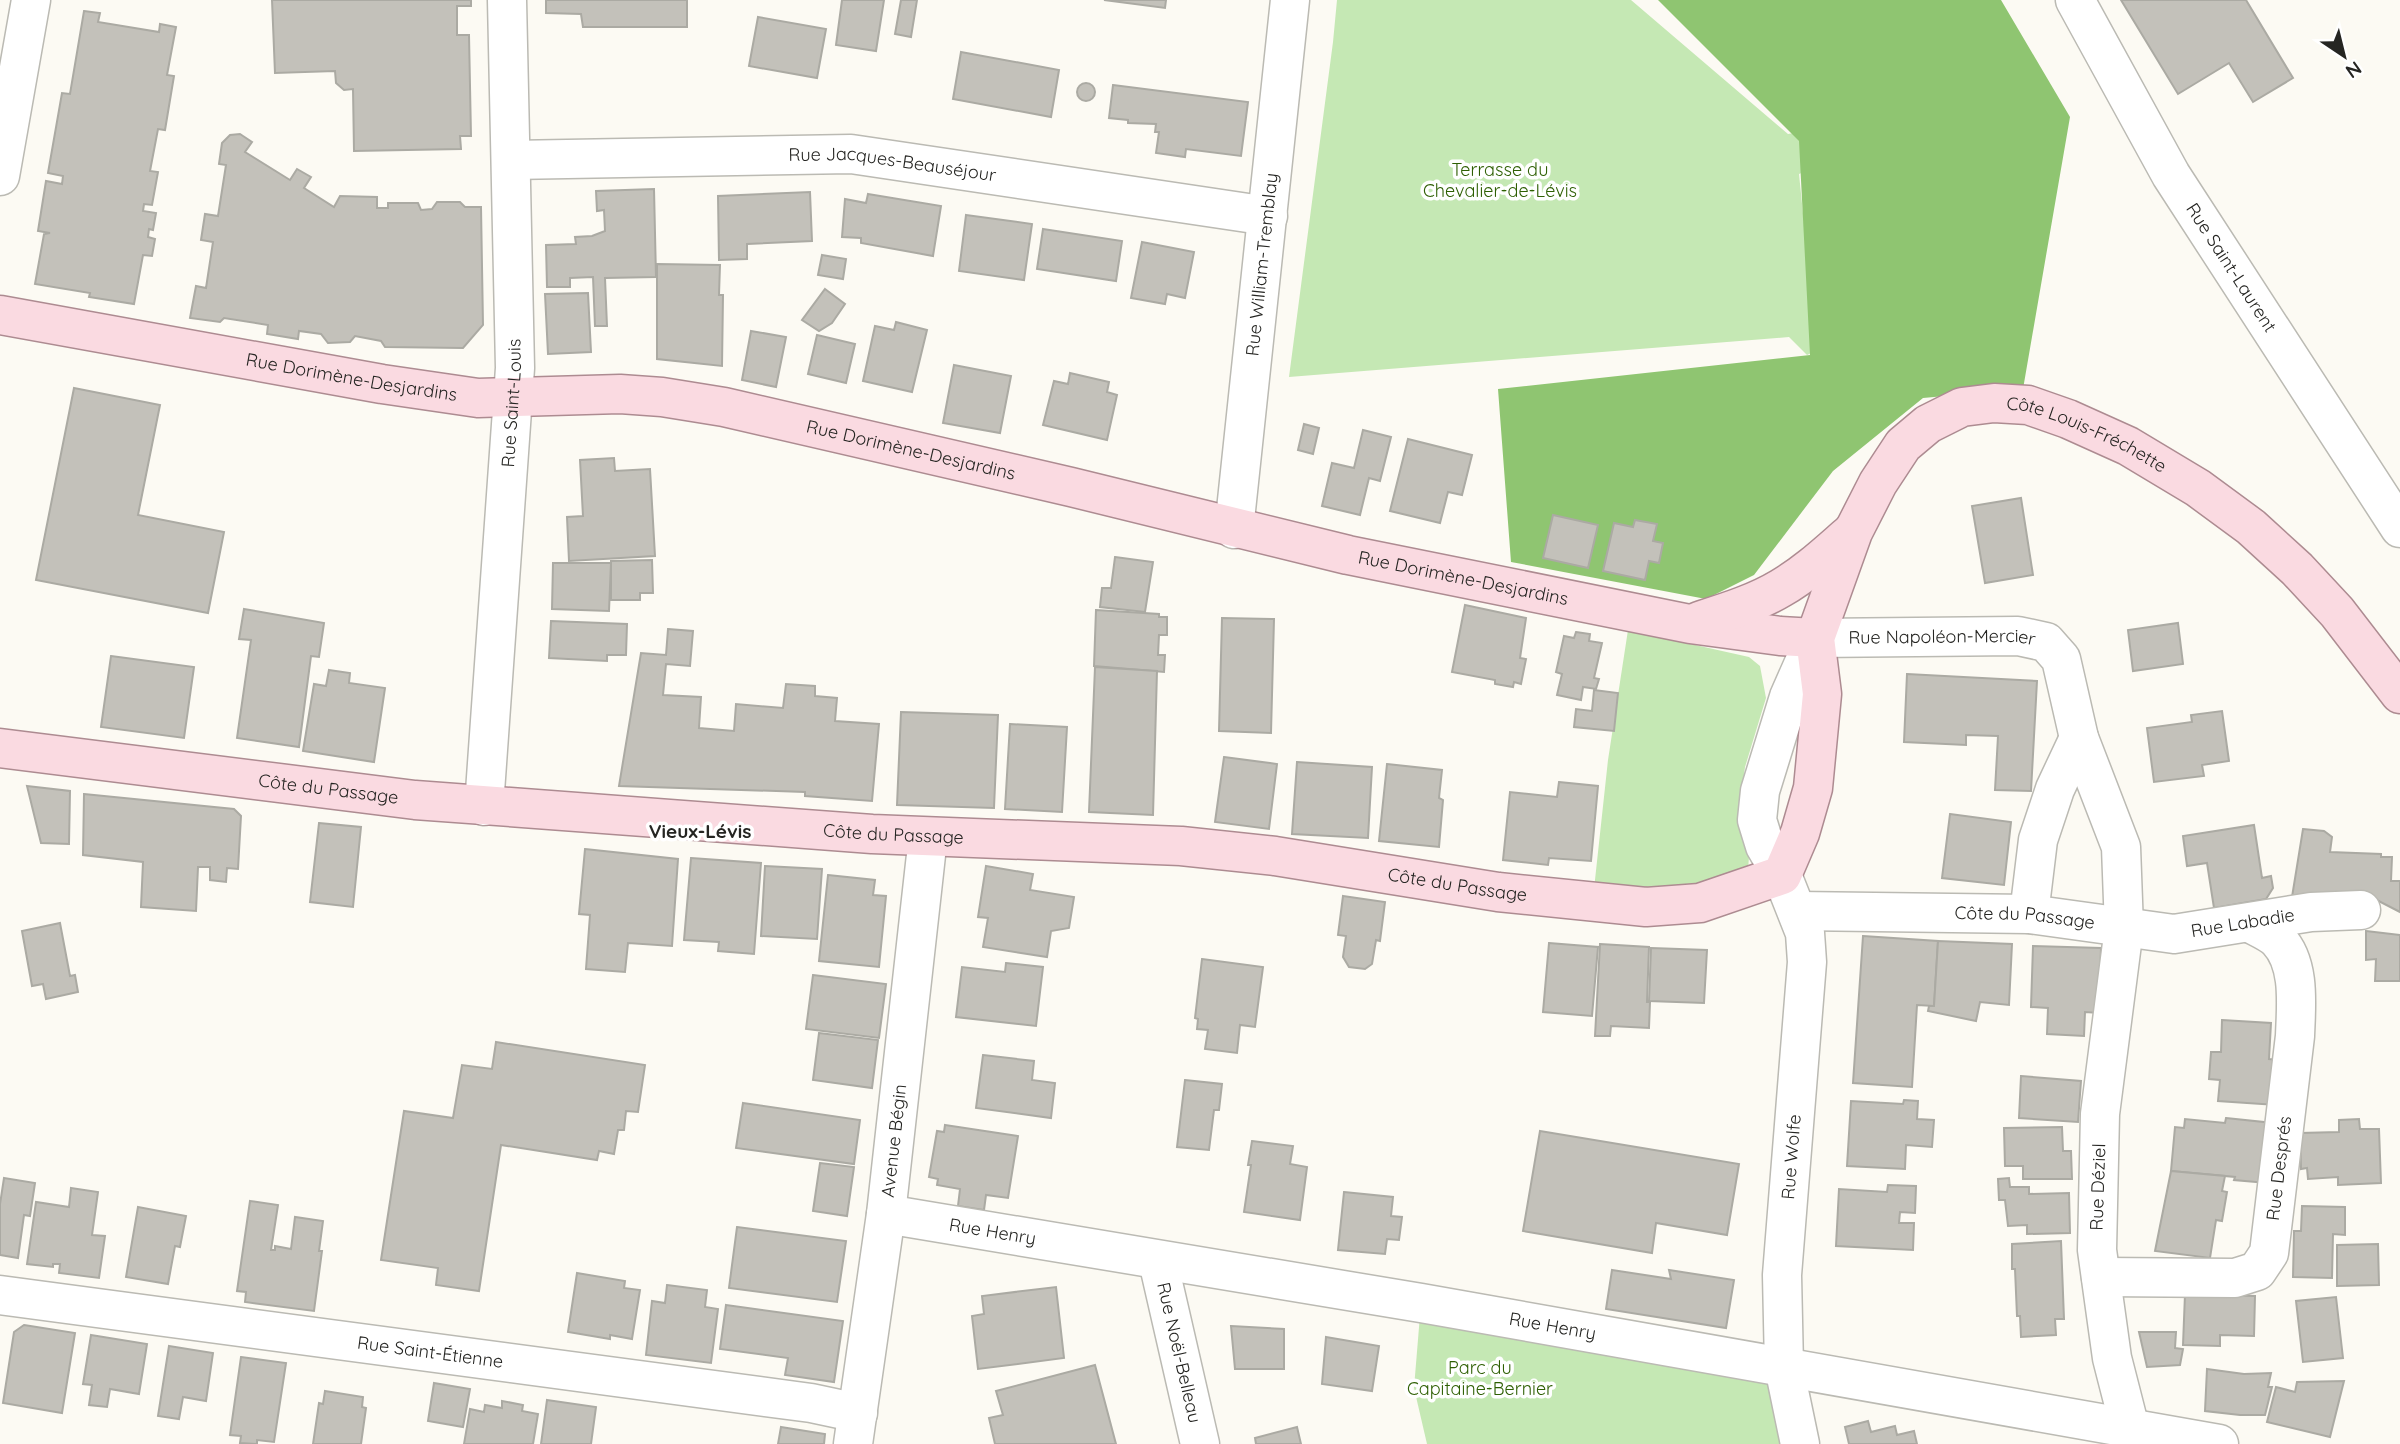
<svg xmlns="http://www.w3.org/2000/svg" width="2400" height="1444" font-family="Quicksand,sans-serif">
<style>
.green{fill:#c5e8b4}
.forest{fill:#8fc571}
.building{fill:#c3c1ba;stroke:#abaaa3;stroke-width:2}
.lines{fill:none;stroke-linecap:round;stroke-linejoin:round}
.minor-casing{stroke:#bbbab3;stroke-width:41}
.major-casing{stroke:#ad8b91;stroke-width:41}
.minor{stroke:#fff;stroke-width:38}
.major{stroke:#fadae1;stroke-width:38}
.labels{text-anchor:middle;stroke-width:7;stroke-linejoin:round;paint-order:stroke}
.street-label{font-size:18px;fill:#252522;stroke:#fff}
.park-label{font-size:18px;fill:#2e5f03;stroke:#fff}
.neighbourhood-label{font-size:19px;font-weight:bold;fill:#252522;stroke:#fff}
</style>
<rect width="100%" height="100%" fill="#fcfaf3"/>
<g class="green">
<polygon points="1337,0 1631,0 1788,134 1806,131 1816,167 1799,174 1813,312 1828,345 1807,355 1789,337 1289,377 1333,42"/>
<polygon points="1628,630 1749,657 1760,666 1766,698 1745,767 1739,814 1749,856 1748,871 1726,886 1594,889 1608,760"/>
<polygon points="1421,1303 1782,1367 1787,1444 1427,1444 1414,1388"/>
</g>
<polygon class="forest" points="1658,0 2001,0 2070,117 2023,389 1923,398 1833,471 1754,575 1706,599 1511,562 1498,389 1810,355 1799,141"/>
<g class="building">
<polygon points="272,0 471,0 471,6 457,6 457,35 469,35 471,136 460,136 461,149 354,151 353,89 344,90 336,83 335,71 275,73"/>
<polygon points="546,0 687,0 687,27 583,27 581,14 546,13"/>
<polygon points="842,0 884,0 876,51 836,45"/>
<polygon points="901,0 917,0 911,37 895,34"/>
<polygon points="1104,0 1166,0 1165,8"/>
<polygon points="2121,0 2246,0 2293,78 2253,102 2229,63 2178,94"/>
<polygon points="84,11 100,13 98,22 159,32 160,24 176,27 167,75 174,76 165,130 158,129 150,171 158,172 152,205 144,204 143,211 156,213 153,230 149,229 148,237 155,239 152,256 143,255 134,304 89,297 90,293 35,284 44,234 50,233 38,231 46,181 62,184 63,176 48,173 62,93 70,94"/>
<polygon points="758,17 826,29 817,78 749,66"/>
<polygon points="961,52 1059,70 1051,117 953,99"/>
<circle cx="1086" cy="92" r="9"/>
<polygon points="1113,85 1248,102 1241,156 1186,149 1185,157 1156,153 1159,132 1155,132 1156,124 1128,123 1128,120 1109,118"/>
<polygon points="240,134 252,142 245,152 290,180 297,169 311,177 304,188 334,207 340,196 377,197 377,208 388,208 388,203 418,203 421,210 432,209 437,202 460,202 465,207 481,207 483,325 463,348 385,347 381,341 355,336 350,342 328,343 321,334 299,331 298,339 267,334 268,325 224,318 220,322 190,318 196,286 206,288 213,242 201,240 205,214 218,216 226,165 219,164 222,143 230,135"/>
<polygon points="654,189 656,277 605,278 607,326 595,326 593,277 570,278 570,287 547,287 546,245 576,244 575,237 592,236 605,231 604,210 597,211 596,191"/>
<polygon points="810,192 812,241 747,244 747,259 719,260 718,196"/>
<polygon points="868,194 941,206 933,256 861,243 861,238 842,237 845,199 866,203"/>
<polygon points="966,215 1032,224 1024,280 959,271"/>
<polygon points="1043,229 1122,241 1116,281 1037,269"/>
<polygon points="1142,242 1194,252 1185,298 1167,294 1165,304 1131,298"/>
<polygon points="822,255 846,259 843,279 818,275"/>
<polygon points="657,264 720,265 719,295 723,295 722,366 657,359"/>
<polygon points="825,289 845,304 832,323 819,331 802,320"/>
<polygon points="588,293 591,352 548,354 545,294"/>
<polygon points="896,322 927,330 912,392 863,381 875,326 894,330"/>
<polygon points="751,331 786,337 776,387 742,380"/>
<polygon points="817,335 855,344 846,383 808,374"/>
<polygon points="954,365 1011,376 1000,433 943,423"/>
<polygon points="1070,373 1109,382 1107,392 1117,395 1107,440 1043,425 1054,381 1068,384"/>
<polygon points="74,388 160,405 138,515 224,532 208,613 36,580"/>
<polygon points="1304,424 1319,428 1313,454 1298,450"/>
<polygon points="1363,430 1391,437 1380,481 1369,478 1360,515 1322,506 1332,463 1354,468"/>
<polygon points="1408,439 1472,455 1462,495 1448,492 1440,523 1390,511"/>
<polygon points="614,458 615,471 650,469 655,556 569,561 567,517 583,516 580,460"/>
<polygon points="2021,498 2033,575 1985,583 1972,506"/>
<polygon points="1553,515 1598,525 1588,568 1543,558"/>
<polygon points="1635,520 1657,524 1653,541 1663,543 1659,563 1649,561 1645,580 1603,571 1614,523 1633,527"/>
<polygon points="1115,557 1153,562 1145,612 1100,607 1102,588 1111,588"/>
<polygon points="652,560 653,593 640,593 640,600 611,600 611,561"/>
<polygon points="553,563 611,563 609,611 552,609"/>
<polygon points="1465,605 1526,618 1520,658 1526,659 1521,684 1514,682 1513,687 1495,684 1495,680 1452,672"/>
<polygon points="244,609 324,623 319,657 311,656 299,747 237,738 251,640 239,639"/>
<polygon points="1096,610 1159,614 1159,617 1167,617 1167,635 1159,635 1158,655 1165,655 1164,672 1094,666"/>
<polygon points="1222,618 1274,619 1271,733 1219,731"/>
<polygon points="551,621 627,624 626,655 607,655 607,661 549,658"/>
<polygon points="2178,623 2183,664 2133,671 2128,630"/>
<polygon points="668,629 693,631 690,666 666,664 663,695 701,697 699,728 734,731 736,704 783,708 786,684 815,686 815,696 837,698 835,721 879,724 872,801 805,796 805,792 619,786 641,653 666,655"/>
<polygon points="1576,632 1590,634 1589,641 1602,643 1594,678 1599,679 1596,689 1583,687 1581,700 1557,695 1562,674 1556,672 1564,636 1574,638"/>
<polygon points="111,656 194,667 184,738 101,727"/>
<polygon points="1095,667 1157,671 1153,815 1089,812"/>
<polygon points="329,670 350,673 349,683 385,688 374,762 303,751 314,684 326,686"/>
<polygon points="1907,674 2037,681 2031,791 1995,790 1998,736 1966,735 1966,745 1904,742"/>
<polygon points="1594,690 1618,693 1614,731 1574,727 1576,709 1592,711"/>
<polygon points="2222,711 2229,761 2202,765 2204,776 2154,782 2147,728 2192,722 2191,715"/>
<polygon points="901,712 998,715 994,808 897,805"/>
<polygon points="1010,724 1067,727 1062,812 1005,809"/>
<polygon points="1224,757 1277,764 1269,829 1215,822"/>
<polygon points="1297,762 1372,767 1368,838 1292,834"/>
<polygon points="1387,764 1442,770 1439,798 1443,800 1439,847 1379,841"/>
<polygon points="1559,782 1598,786 1591,861 1549,858 1548,865 1503,860 1510,792 1557,797"/>
<polygon points="27,786 70,791 69,844 41,843"/>
<polygon points="84,794 234,809 241,816 238,869 227,868 226,882 210,880 210,867 198,867 196,911 141,907 143,862 83,855"/>
<polygon points="1950,814 2011,822 2004,885 1942,878"/>
<polygon points="319,823 361,827 353,907 310,902"/>
<polygon points="2254,825 2262,878 2271,876 2273,888 2266,899 2214,908 2207,863 2187,866 2183,836"/>
<polygon points="2303,829 2324,831 2332,837 2330,852 2381,854 2381,857 2392,857 2391,881 2400,881 2400,912 2371,897 2292,897"/>
<polygon points="585,849 678,859 672,946 628,943 625,972 586,969 590,915 579,914"/>
<polygon points="691,858 761,863 754,954 718,951 719,942 684,940"/>
<polygon points="765,866 822,869 817,939 761,936"/>
<polygon points="986,866 1033,874 1030,890 1074,897 1069,928 1051,931 1047,957 983,947 988,918 978,917"/>
<polygon points="828,875 875,880 873,895 886,896 879,967 819,961"/>
<polygon points="1343,896 1385,902 1380,941 1376,940 1372,964 1365,969 1349,967 1343,957 1346,936 1338,935"/>
<polygon points="60,923 70,976 75,975 78,992 46,999 43,984 32,986 22,931"/>
<polygon points="2366,931 2400,935 2400,981 2375,981 2376,959 2366,960"/>
<polygon points="1863,936 1938,941 1934,1006 1917,1005 1912,1087 1853,1083"/>
<polygon points="1938,941 2012,944 2009,1005 1980,1002 1976,1021 1928,1011 1929,1006 1934,1006"/>
<polygon points="1549,943 1598,947 1592,1016 1543,1012"/>
<polygon points="1600,944 1649,947 1647,1002 1650,1002 1649,1028 1611,1026 1610,1036 1595,1036"/>
<polygon points="2033,946 2101,948 2099,1013 2085,1012 2084,1036 2047,1034 2048,1008 2031,1007"/>
<polygon points="1651,948 1707,950 1704,1003 1649,1001"/>
<polygon points="1202,959 1263,967 1255,1027 1240,1025 1237,1053 1205,1049 1208,1030 1197,1029 1198,1019 1195,1018"/>
<polygon points="1006,963 1043,967 1036,1026 956,1017 962,967 1005,972"/>
<polygon points="813,975 886,984 879,1038 806,1029"/>
<polygon points="2222,1020 2271,1023 2269,1059 2279,1060 2276,1105 2218,1101 2220,1080 2209,1079 2211,1052 2221,1052"/>
<polygon points="819,1033 878,1040 872,1088 813,1080"/>
<polygon points="496,1042 645,1065 638,1112 626,1111 624,1130 618,1130 614,1154 599,1151 597,1160 501,1145 479,1291 436,1285 438,1268 381,1260 404,1111 453,1118 462,1065 492,1069"/>
<polygon points="983,1055 1034,1061 1032,1080 1055,1083 1051,1118 976,1108"/>
<polygon points="2021,1076 2081,1081 2078,1122 2019,1118"/>
<polygon points="1185,1080 1222,1084 1219,1110 1214,1110 1209,1150 1177,1147"/>
<polygon points="1904,1100 1918,1101 1917,1119 1934,1120 1932,1147 1906,1145 1905,1169 1847,1166 1851,1101 1903,1104"/>
<polygon points="743,1103 860,1120 854,1164 736,1148"/>
<polygon points="2226,1118 2273,1123 2267,1183 2234,1180 2235,1177 2171,1171 2175,1127 2184,1128 2185,1119 2225,1123"/>
<polygon points="2359,1119 2360,1129 2379,1129 2381,1183 2338,1185 2338,1177 2308,1179 2307,1168 2301,1169 2300,1133 2339,1132 2339,1120"/>
<polygon points="945,1125 1018,1136 1008,1198 986,1195 984,1210 958,1206 960,1189 937,1185 938,1179 929,1177 937,1131 944,1132"/>
<polygon points="2062,1127 2063,1151 2071,1151 2072,1179 2023,1179 2023,1166 2005,1166 2004,1128"/>
<polygon points="1540,1131 1739,1164 1727,1235 1656,1223 1652,1253 1523,1231"/>
<polygon points="1252,1141 1293,1146 1290,1164 1307,1167 1300,1220 1244,1212 1251,1165 1248,1165"/>
<polygon points="820,1163 854,1167 847,1216 813,1211"/>
<polygon points="2171,1171 2225,1176 2222,1191 2227,1192 2222,1221 2216,1220 2210,1258 2155,1251"/>
<polygon points="4,1178 35,1183 30,1216 24,1215 18,1258 0,1255 0,1204"/>
<polygon points="2009,1178 2010,1187 2029,1187 2029,1194 2069,1193 2070,1233 2027,1234 2027,1225 2008,1226 2005,1200 1999,1200 1998,1179"/>
<polygon points="1888,1185 1916,1186 1915,1213 1900,1212 1899,1223 1914,1223 1913,1250 1836,1246 1839,1189 1887,1192"/>
<polygon points="71,1188 98,1192 92,1235 105,1236 99,1278 59,1273 60,1264 53,1264 53,1267 27,1264 36,1202 69,1207"/>
<polygon points="1344,1192 1393,1197 1391,1216 1402,1217 1399,1240 1387,1239 1385,1254 1338,1250"/>
<polygon points="250,1201 278,1205 271,1250 275,1250 275,1246 291,1249 295,1217 323,1221 319,1251 322,1251 314,1311 245,1302 246,1292 237,1291"/>
<polygon points="2302,1206 2345,1207 2345,1235 2333,1234 2332,1278 2293,1277 2294,1231 2301,1231"/>
<polygon points="138,1207 186,1216 180,1247 175,1246 168,1284 126,1277"/>
<polygon points="737,1227 846,1241 837,1302 729,1288"/>
<polygon points="2061,1241 2064,1319 2055,1319 2056,1335 2021,1337 2020,1316 2017,1316 2015,1269 2012,1269 2012,1244"/>
<polygon points="2378,1244 2379,1285 2337,1286 2337,1245"/>
<polygon points="1612,1270 1671,1279 1669,1270 1734,1280 1726,1328 1606,1309"/>
<polygon points="577,1273 625,1281 624,1288 640,1290 632,1339 610,1335 610,1339 568,1332"/>
<polygon points="667,1285 707,1290 705,1307 718,1309 711,1363 646,1355 652,1301 665,1303"/>
<polygon points="1056,1287 1064,1358 978,1369 972,1316 984,1314 982,1296"/>
<polygon points="2185,1294 2255,1296 2254,1336 2220,1335 2220,1346 2183,1345"/>
<polygon points="2336,1297 2343,1358 2303,1362 2296,1301"/>
<polygon points="726,1305 843,1321 834,1382 785,1375 788,1358 720,1349"/>
<polygon points="24,1325 75,1333 62,1413 3,1403 14,1332"/>
<polygon points="1231,1326 1284,1329 1284,1369 1235,1369"/>
<polygon points="2139,1332 2176,1332 2175,1348 2183,1349 2180,1365 2147,1367"/>
<polygon points="91,1335 147,1344 139,1394 110,1389 107,1407 89,1405 92,1385 83,1384"/>
<polygon points="1326,1337 1379,1346 1372,1391 1322,1384"/>
<polygon points="169,1346 213,1353 206,1401 183,1397 179,1419 158,1416"/>
<polygon points="241,1357 286,1363 274,1442 257,1440 257,1444 240,1443 241,1436 230,1435"/>
<polygon points="1095,1365 1116,1444 995,1444 989,1418 1003,1415 996,1391"/>
<polygon points="2207,1369 2244,1374 2271,1373 2268,1387 2272,1387 2265,1415 2240,1415 2205,1411"/>
<polygon points="2344,1381 2330,1437 2267,1422 2276,1387 2295,1392 2297,1382"/>
<polygon points="434,1383 470,1389 463,1427 428,1421"/>
<polygon points="325,1391 363,1397 362,1407 366,1408 361,1444 313,1444 319,1403 323,1404"/>
<polygon points="547,1400 596,1407 591,1444 541,1444"/>
<polygon points="502,1401 523,1405 522,1411 538,1414 533,1444 464,1444 470,1409 484,1412 485,1405 502,1408"/>
<polygon points="1868,1421 1871,1432 1895,1426 1897,1435 1914,1431 1917,1444 1849,1444 1845,1427"/>
<polygon points="781,1427 825,1434 824,1444 778,1444"/>
<polygon points="1297,1427 1301,1444 1256,1444 1255,1438"/>
</g>
<g class="lines">
<g class="minor-casing">
<g id="minor">
<path id="s1" d="M2075,0l96,175 229,353"/>
<path id="s2" d="M511,160l340,-6 417,62"/>
<polyline points="0,176 31,0"/>
<path id="s3" d="M1234,529l56,-529"/>
<path id="s4" d="M484,806l31,-438 -8,-368"/>
<path id="s5" d="M1797,911l232,3 145,20 137,-22 50,-2"/>
<polyline points="2029,914 2038,840 2055,789 2079,738"/>
<path id="s6" d="M886,1214l535,89 798,141"/>
<path id="s7" d="M1158,1261l42,183"/>
<path id="s8" d="M2101,1277l134,1 22,-7 12,-18 26,-217c1,-30 6,-72 -17,-96 -7,-7 -19,-12 -28,-17"/>
<path id="s9" d="M0,1295l811,108 47,10"/>
<path id="s10" d="M853,1444l33,-230 42,-377"/>
<path id="s11" d="M1800,1444l-16,-77 -2,-92 25,-313 -2,-29 -23,-58 -17,-29 -8,-26 3,-29 29,-94 26,-59 203,-2 28,6 15,17 18,79 42,109 3,81 -24,186 -3,136 15,108 22,86"/>
</g>
</g>
<g class="major-casing">
<g id="major">
<path id="s12" d="M0,315l382,69 96,14 142,-4 42,3 62,10 347,80 277,68 342,69 90,12 35,2"/>
<path d="M1699,621c28,-9 57,-18 82,-33 26,-15 48,-36 70,-55"/>
<path id="s13" d="M0,748l415,52 457,34 309,12 94,10 223,36 148,15 54,-4 82,-28 18,-42 13,-45 9,-94 -7,-56 38,-106 25,-49 25,-38 25,-21 34,-17 32,-4 34,2 40,14 60,27 70,42 53,39 46,42 40,43 63,82"/>
</g>
</g>
<use href="#minor" class="minor"/>
<use href="#major" class="major"/>
</g>
<g class="labels">
<g class="street-label">
<text dy="6" stroke="none"><textPath href="#s2" startOffset="382">Rue Jacques-Beauséjour</textPath></text>
<text dy="6" stroke="none"><textPath href="#s3" startOffset="266">Rue William-Tremblay</textPath></text>
<text dy="6" stroke="none"><textPath href="#s1" startOffset="310">Rue Saint-Laurent</textPath></text>
<text dy="6" stroke="none"><textPath href="#s12" startOffset="357">Rue Dorimène-Desjardins</textPath></text>
<text dy="6" stroke="none"><textPath href="#s4" startOffset="404">Rue Saint-Louis</textPath></text>
<text dy="6" stroke="none"><textPath href="#s13" startOffset="2454">Côte Louis-Fréchette</textPath></text>
<text dy="6" stroke="none"><textPath href="#s12" startOffset="924">Rue Dorimène-Desjardins</textPath></text>
<text dy="6" stroke="none"><textPath href="#s12" startOffset="1491">Rue Dorimène-Desjardins</textPath></text>
<text dy="6" stroke="none"><textPath href="#s11" startOffset="956">Rue Napoléon-Mercier</textPath></text>
<text dy="6" stroke="none"><textPath href="#s13" startOffset="331">Côte du Passage</textPath></text>
<text dy="6" stroke="none"><textPath href="#s13" startOffset="898">Côte du Passage</textPath></text>
<text dy="6" stroke="none"><textPath href="#s13" startOffset="1465">Côte du Passage</textPath></text>
<text dy="6" stroke="none"><textPath href="#s5" startOffset="228">Côte du Passage</textPath></text>
<text dy="6" stroke="none"><textPath href="#s5" startOffset="448">Rue Labadie</textPath></text>
<text dy="6" stroke="none"><textPath href="#s10" startOffset="306">Avenue Bégin</textPath></text>
<text dy="6" stroke="none"><textPath href="#s11" startOffset="289">Rue Wolfe</textPath></text>
<text dy="6" stroke="none"><textPath href="#s8" startOffset="264">Rue Després</textPath></text>
<text transform="translate(2098 1187) rotate(-88)" y="6">Rue Déziel</text>
<text dy="6" stroke="none"><textPath href="#s6" startOffset="108">Rue Henry</textPath></text>
<text dy="6" stroke="none"><textPath href="#s6" startOffset="676">Rue Henry</textPath></text>
<text dy="6" stroke="none"><textPath href="#s9" startOffset="434">Rue Saint-Étienne</textPath></text>
<text dy="6" stroke="none"><textPath href="#s7" startOffset="94">Rue Noël-Belleau</textPath></text>
</g>
<g class="park-label">
<text x="1500" y="176">Terrasse du<tspan x="1500" dy="21">Chevalier-de-Lévis</tspan></text>
<text x="1480" y="1374">Parc du<tspan x="1480" dy="21">Capitaine-Bernier</tspan></text>
</g>
<g class="neighbourhood-label">
<text x="700" y="838">Vieux-Lévis</text>
</g>
</g>
<g transform="translate(2344 56) rotate(145)" stroke="#ffffff" stroke-width="5" paint-order="stroke">
<path d="M0-5L12 26L0 18L-12 26Z" fill="#252522"/>
<text y="-10" font-size="19" font-weight="bold" text-anchor="middle" fill="#252522">N</text>
</g>
</svg>
